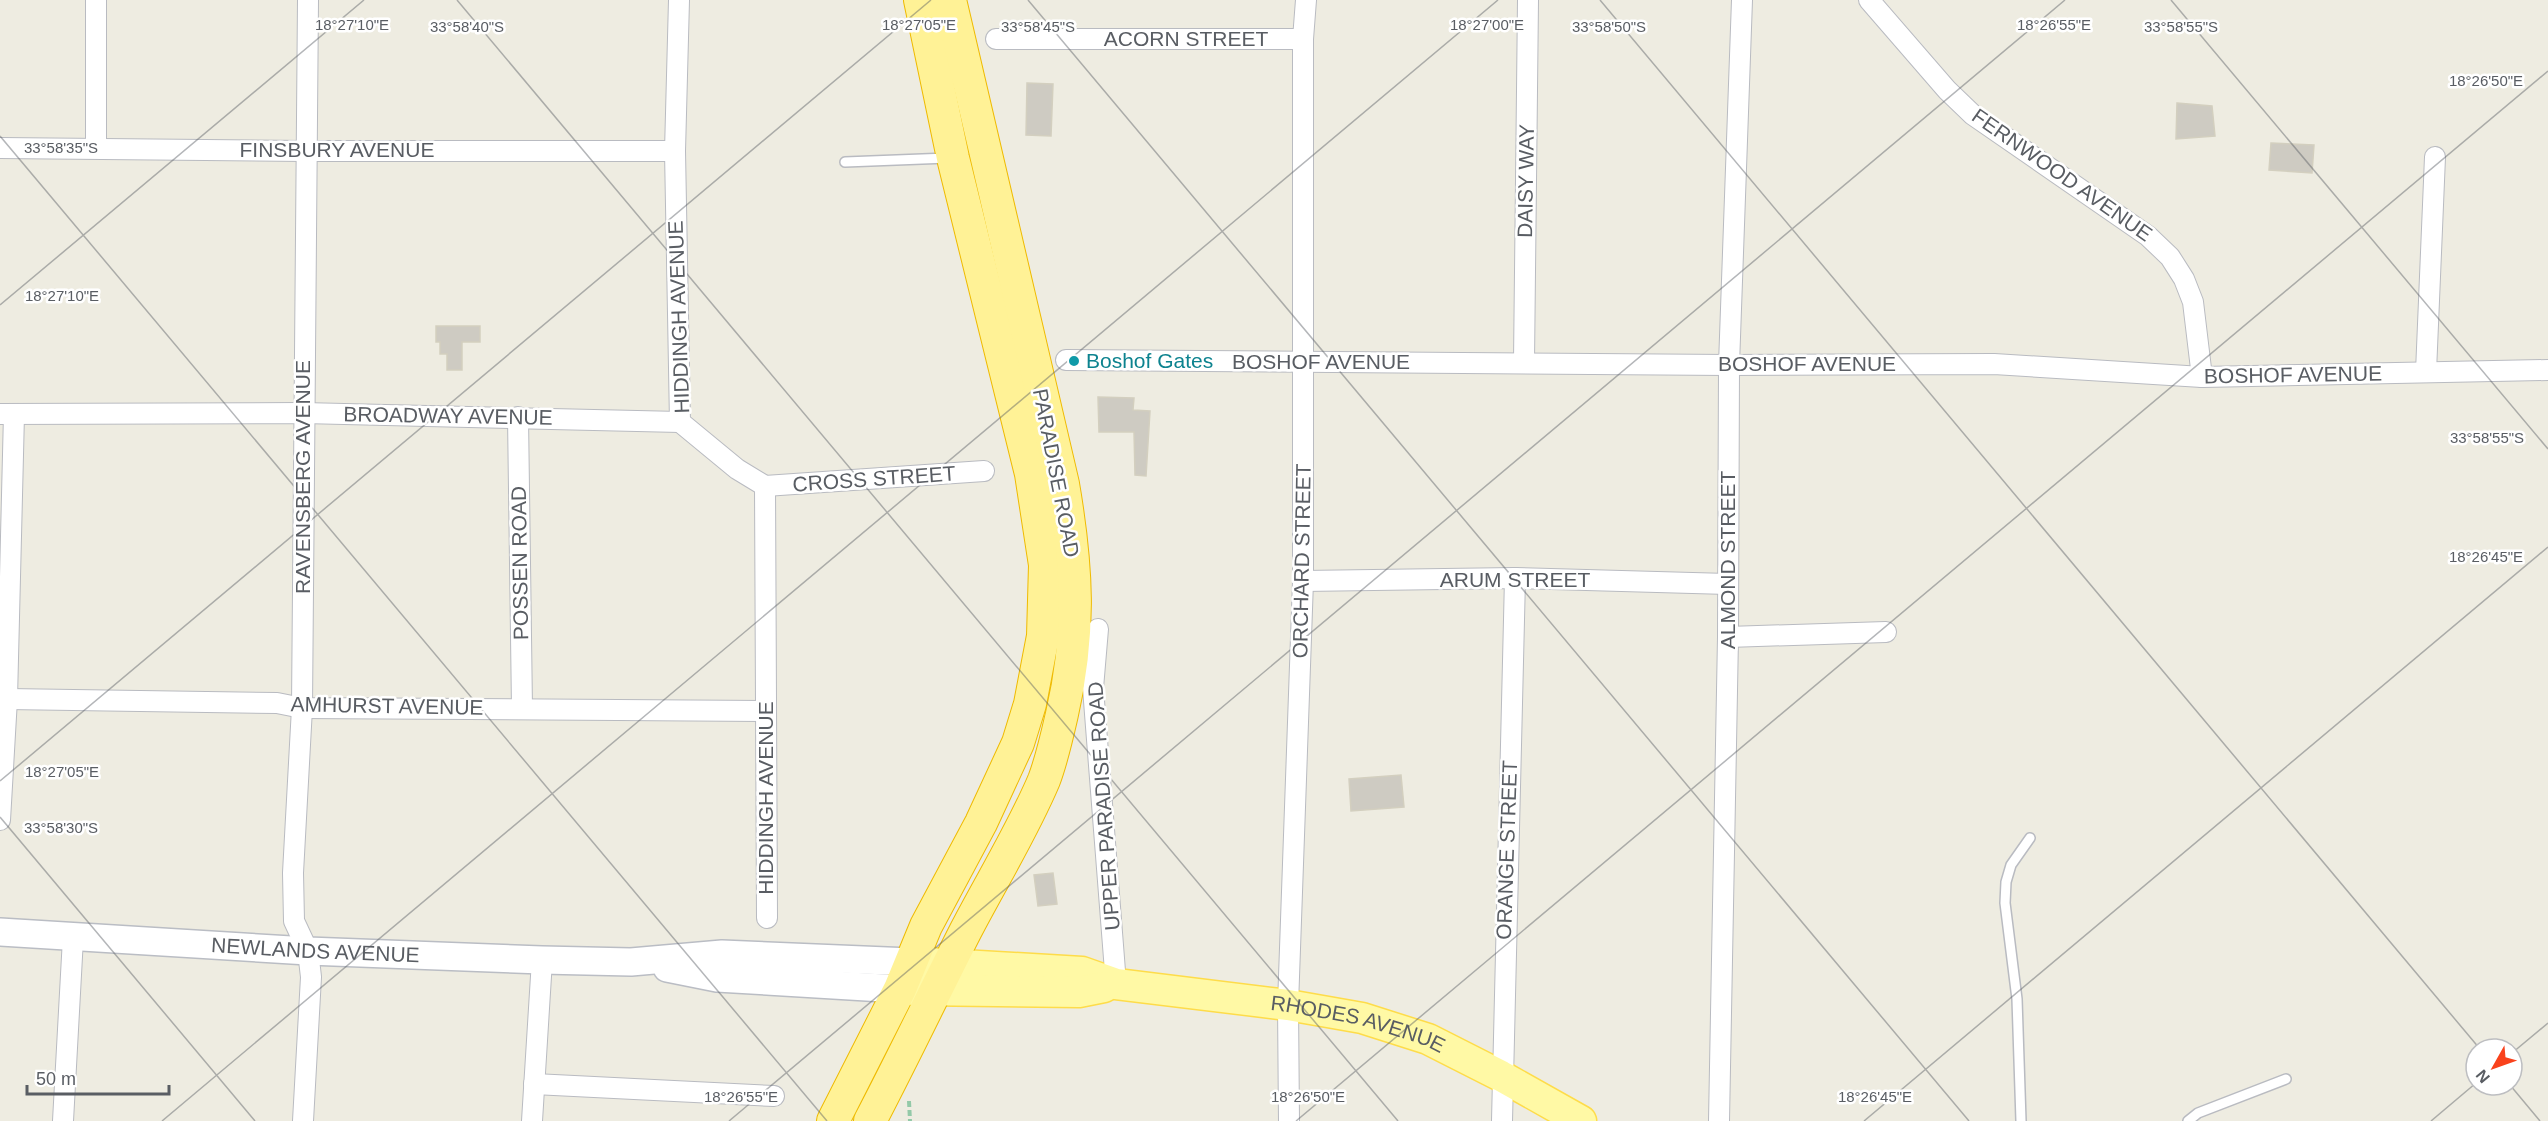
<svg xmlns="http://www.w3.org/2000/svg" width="2548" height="1121" font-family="Helvetica,sans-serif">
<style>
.building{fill:#cecbc2;stroke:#d3cfbf;stroke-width:1.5}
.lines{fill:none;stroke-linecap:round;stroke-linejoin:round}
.service-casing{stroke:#b9bbc1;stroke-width:12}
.minor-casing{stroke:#b9bbc1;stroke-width:22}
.secondary-casing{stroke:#babdc4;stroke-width:30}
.primary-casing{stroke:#fedc4a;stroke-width:33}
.trunk-casing{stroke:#efba00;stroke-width:34}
.path{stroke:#93c9a8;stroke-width:4;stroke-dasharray:6 3;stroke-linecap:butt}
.service{stroke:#fff;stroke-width:9}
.minor{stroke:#fff;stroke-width:20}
.secondary{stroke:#fff;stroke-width:27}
.primary{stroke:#fff9a5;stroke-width:30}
.trunk{stroke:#fff296;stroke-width:32}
.ticks{fill:none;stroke:#595d63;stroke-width:1.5;stroke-opacity:0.45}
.culture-dot{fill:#0f9aa8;stroke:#fff;stroke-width:2}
.labels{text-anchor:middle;stroke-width:5;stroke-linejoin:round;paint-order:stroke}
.street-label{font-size:21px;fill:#595d63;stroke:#fff}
.culture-label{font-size:21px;fill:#0d838f;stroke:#fff;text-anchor:start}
.ticks-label{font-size:15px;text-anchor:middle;fill:#595d63;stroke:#fff;stroke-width:5;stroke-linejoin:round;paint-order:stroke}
</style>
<rect width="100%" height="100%" fill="#eeece1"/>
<g class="building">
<polygon points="1027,83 1053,84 1051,136 1026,135"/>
<polygon points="2177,103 2212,106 2215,136 2176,139"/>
<polygon points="2271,143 2314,145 2312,173 2269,170"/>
<polygon points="436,326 480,326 480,342 462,342 462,370 447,370 447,354 440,354 440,342 436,342"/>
<polygon points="1098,397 1134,398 1133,410 1150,411 1146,476 1135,475 1134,432 1099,432"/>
<polygon points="1401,775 1404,807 1351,811 1349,779"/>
<polygon points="1053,873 1057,904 1038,906 1034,875"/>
</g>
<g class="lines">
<g class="service-casing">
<g id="service">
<polyline points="845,162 948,158"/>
<polyline points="2021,1121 2017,999 2005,903 2006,882 2011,865 2030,838"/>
<polyline points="2188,1121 2198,1113 2286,1079"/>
</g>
</g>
<g class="minor-casing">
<g id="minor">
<polyline points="679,0 675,151 680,422 737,469 765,486 767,918"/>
<polyline points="1869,0 1947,90 1973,115 2148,236 2170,257 2184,279 2193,302 2202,377"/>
<polyline points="996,39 1303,39"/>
<polyline points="0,148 306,151 675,151"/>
<polyline points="96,148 96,0"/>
<polyline points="1066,360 1729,365 1994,364 2202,377 2548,370"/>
<polyline points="1524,362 1528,0"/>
<polyline points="2426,372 2435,157"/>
<polyline points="0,414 303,413 680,422"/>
<polyline points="518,417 522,708"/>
<polyline points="765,486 984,471"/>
<polyline points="1303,581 1515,578 1728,584"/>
<polyline points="1098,629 1093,688 1116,984"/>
<polyline points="1728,637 1886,632"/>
<polyline points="7,699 277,703 302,708 766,711"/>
<polyline points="0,820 7,699 14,414"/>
<polyline points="534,1084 774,1096"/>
<polyline points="63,1121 73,938"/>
<polyline points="303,1121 311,977 308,951 294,921 293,873 302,708 308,0"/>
<polyline points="532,1121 542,960"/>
<polyline points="1289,1121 1288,1005 1303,581 1303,39 1306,0"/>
<polyline points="1502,1121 1515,578"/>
<polyline points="1719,1121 1728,637 1729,365 1742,0"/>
</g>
</g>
<g class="secondary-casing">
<g id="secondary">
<path id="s1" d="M0,932l308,19 234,9 89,2 91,-8 189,8"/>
<polyline points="667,968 717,978 900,989"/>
</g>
</g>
<g class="primary-casing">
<g id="primary">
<path id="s2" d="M911,962l171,10 34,12 172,21 74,13 66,21 73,37 80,45"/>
<polyline points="913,990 1079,992 1104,987"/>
</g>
</g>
<g class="trunk-casing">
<g id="trunk">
<polyline points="833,1121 900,989 926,926 981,823 1018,743 1030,704 1043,636 1045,565 1031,474 953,158 920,0"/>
<path d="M870,1121c33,-63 64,-128 96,-191 26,-50 56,-98 78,-150 8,-21 13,-44 18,-66 19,-82 15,-148 1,-230l-113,-484"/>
</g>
</g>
<polyline class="path" points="909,1101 910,1121"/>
<use href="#service" class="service"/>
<use href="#minor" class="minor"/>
<use href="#secondary" class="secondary"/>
<use href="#primary" class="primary"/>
<use href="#trunk" class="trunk"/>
</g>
<path class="ticks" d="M457,0l941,1121M1028,0l941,1121M1600,0l880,1049M2171,0l377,449M0,136l827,985M0,305l364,-305M0,781l931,-781M0,817l255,304M2512,1053l36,-30M2510,1085l30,36M162,1121l1336,-1121M729,1121l1336,-1121M1296,1121l1252,-1050M1864,1121l684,-574M2431,1121l45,-38"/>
<circle class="culture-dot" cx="1074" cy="361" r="6"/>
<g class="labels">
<g class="street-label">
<text x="1186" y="46">ACORN STREET</text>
<text x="337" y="157">FINSBURY AVENUE</text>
<text transform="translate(2062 175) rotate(35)" y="7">FERNWOOD AVENUE</text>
<text transform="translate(1526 181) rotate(-89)" y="7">DAISY WAY</text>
<text transform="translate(679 317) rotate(-92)" y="7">HIDDINGH AVENUE</text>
<text x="1321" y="369">BOSHOF AVENUE</text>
<text x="1807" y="371">BOSHOF AVENUE</text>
<text transform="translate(2293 375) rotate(-1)" y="7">BOSHOF AVENUE</text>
<text transform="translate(448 416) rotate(1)" y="7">BROADWAY AVENUE</text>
<text transform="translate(1056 473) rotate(79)" y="7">PARADISE ROAD</text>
<text transform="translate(303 477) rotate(-90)" y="7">RAVENSBERG AVENUE</text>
<text transform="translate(874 479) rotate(-4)" y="7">CROSS STREET</text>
<text transform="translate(1728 560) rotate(-90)" y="7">ALMOND STREET</text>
<text transform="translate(1302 561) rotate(-89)" y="7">ORCHARD STREET</text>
<text transform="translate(520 563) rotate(-91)" y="7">POSSEN ROAD</text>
<text x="1515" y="587">ARUM STREET</text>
<text transform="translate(387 706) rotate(1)" y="7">AMHURST AVENUE</text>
<text transform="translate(766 798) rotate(-90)" y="7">HIDDINGH AVENUE</text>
<text transform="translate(1104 806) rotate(-94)" y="7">UPPER PARADISE ROAD</text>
<text transform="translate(1507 850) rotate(-88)" y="7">ORANGE STREET</text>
<text dy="7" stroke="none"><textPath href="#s1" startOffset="316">NEWLANDS AVENUE</textPath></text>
<text dy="7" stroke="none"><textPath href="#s2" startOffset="453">RHODES AVENUE</textPath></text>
</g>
<g class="culture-label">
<text x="1086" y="368">Boshof Gates</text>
</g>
</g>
<g class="ticks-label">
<text x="352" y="30">18°27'10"E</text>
<text x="919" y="30">18°27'05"E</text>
<text x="1487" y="30">18°27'00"E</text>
<text x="2054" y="30">18°26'55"E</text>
<text x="2181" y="32">33°58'55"S</text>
<text x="467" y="32">33°58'40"S</text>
<text x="1038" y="32">33°58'45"S</text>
<text x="1609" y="32">33°58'50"S</text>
<text x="2486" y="86">18°26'50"E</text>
<text x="61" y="153">33°58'35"S</text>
<text x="62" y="301">18°27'10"E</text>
<text x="2487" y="443">33°58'55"S</text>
<text x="2486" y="562">18°26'45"E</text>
<text x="62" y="777">18°27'05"E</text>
<text x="61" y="833">33°58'30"S</text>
<text x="741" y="1102">18°26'55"E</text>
<text x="1308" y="1102">18°26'50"E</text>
<text x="1875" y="1102">18°26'45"E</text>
</g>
<g transform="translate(2494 1067) rotate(230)"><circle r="28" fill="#ffffff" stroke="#bdbec1" stroke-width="1.5"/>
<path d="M0-4.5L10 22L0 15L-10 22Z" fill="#f9421c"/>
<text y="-9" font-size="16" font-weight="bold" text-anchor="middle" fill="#595d63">N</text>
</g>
<path d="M27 1085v9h142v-9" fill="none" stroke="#595d63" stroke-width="3"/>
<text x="36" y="1085" font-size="18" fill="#595d63" stroke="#ffffff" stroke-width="4.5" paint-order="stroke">50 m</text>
</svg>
